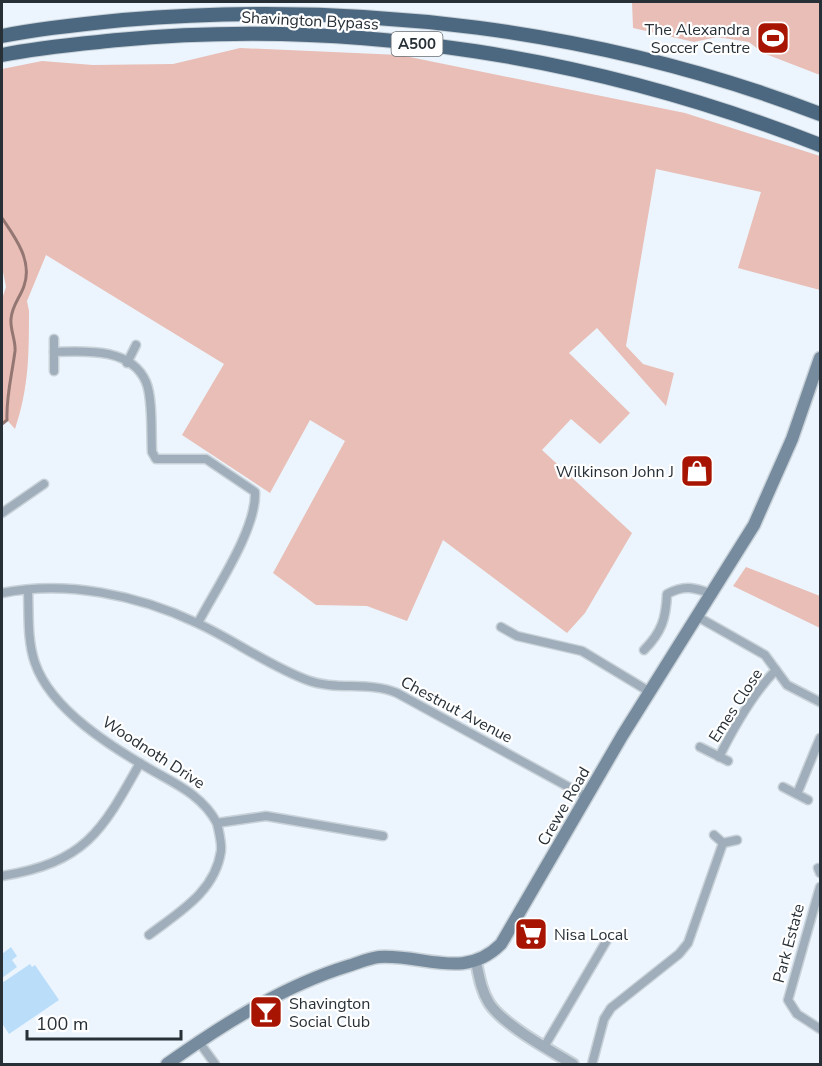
<svg xmlns="http://www.w3.org/2000/svg" width="822" height="1066" font-family="'Nunito Sans',sans-serif">
<style>
.green{fill:#e8beb6}
.lines{fill:none;stroke-linecap:round;stroke-linejoin:round}
.stream{stroke:#947773;stroke-width:3}
.building{fill:#baddfa}
.minor-casing{stroke:#c9d2d9;stroke-width:11}
.tertiary-casing{stroke:#c9d2d9;stroke-width:14}
.secondary-casing{stroke:#c9d2d9;stroke-width:15}
.trunk-casing{stroke:#c9d2d9;stroke-width:16}
.minor{stroke:#9faeba;stroke-width:8}
.tertiary{stroke:#9faeba;stroke-width:10}
.secondary{stroke:#768b9e;stroke-width:12}
.trunk{stroke:#4c6880;stroke-width:14}
.labels{text-anchor:middle;stroke-width:4.5;stroke-linejoin:round;paint-order:stroke}
.shield{fill:#fff;stroke:#686e73;stroke-width:1.5}
.shield-label{font-size:15px;font-weight:bold;fill:#273037}
.street-label{font-size:16px;fill:#273037;stroke:#fff}
.poi-label{font-size:16px;fill:#273037;stroke:#fff;text-anchor:end}
</style>
<rect width="100%" height="100%" fill="#ecf5fd"/>
<g class="green">
<polygon points="632,2 820,2 820,75 763,53 749,42 717,37 694,42 633,28"/>
<path d="M240,48l160,7 285,58 135,43v134l-82,-22 23,-76 -105,-23 -30,177 17,18 31,9 -8,33 -69,-78 -28,25 61,60 -30,31 -29,-25 -29,31 90,83 -47,80 -18,20 -124,-93 -36,81 -40,-15 -51,-1 -43,-32 72,-132 -35,-21 -40,73 -88,-58 42,-71 -178,-109 -19,46 2,10c0,43 0,76 -14,118l-8,-9 -5,3v-124l4,-12 -4,-20v-198l40,-8 51,4 80,-1z"/>
<polygon points="746,567 820,596 820,628 733,586"/>
</g>
<g class="lines">
<path class="stream" d="M2,218c13,19 31,43 22,68 -4,12 -12,19 -13,33 -1,11 5,22 4,32 -3,24 -9,45 -8,69l-5,4"/>
</g>
<g class="building">
<polygon points="11,947 17,956 12,960 17,967 2,978 2,954"/>
<polygon points="30,964 32,967 35,965 59,1000 9,1034 2,1023 2,983"/>
</g>
<g class="lines">
<g class="minor-casing">
<g id="minor">
<polyline points="54,339 54,371"/>
<path d="M54,352c30,-1 77,-5 92,30 7,16 5,52 6,70l4,7h50l49,33c2,37 -40,98 -57,131"/>
<polyline points="127,363 136,345"/>
<polyline points="2,513 44,484"/>
<path d="M28,590c1,24 -1,50 7,73 16,47 78,85 120,109 25,14 48,25 62,51l49,-7 117,20"/>
<path d="M2,593c64,-13 136,2 195,30 37,17 72,43 110,57 29,11 62,1 90,13l190,104"/>
<polyline points="698,617 765,655 787,685 820,702"/>
<polyline points="501,627 517,636 582,651 650,692"/>
<path d="M644,650c18,-18 22,-32 23,-56 18,-10 28,-6 46,0"/>
<polyline points="700,747 728,761"/>
<path d="M719,757c14,-28 35,-65 57,-87"/>
<polyline points="783,787 808,800"/>
<polyline points="797,794 820,738"/>
<polyline points="723,843 737,840"/>
<polyline points="818,868 820,873"/>
<path d="M2,876c83,-14 99,-43 138,-113"/>
<polyline points="820,887 788,1000 797,1014 820,1029"/>
<path d="M149,935c30,-23 66,-43 72,-84 1,-8 -2,-19 -4,-28"/>
<polyline points="199,1042 215,1064"/>
<polyline points="544,1047 607,940"/>
<polyline points="592,1064 604,1019 611,1008 679,954 688,943 723,843 714,835"/>
</g>
</g>
<g class="tertiary-casing">
<path id="tertiary" d="M476,962c3,14 5,28 13,41 13,21 62,48 84,61"/>
</g>
<g class="secondary-casing">
<path id="secondary" d="M167,1064c55,-39 116,-78 181,-98 10,-3 21,-8 31,-9 45,-3 85,24 122,-13l121,-208 132,-211 38,-86 28,-81"/>
</g>
<g class="trunk-casing">
<g id="trunk">
<path d="M2,36c40,-8 80,-12 121,-16 235,-20 477,9 697,94"/>
<path d="M2,55c38,-8 77,-11 116,-15 238,-23 481,18 702,105"/>
</g>
</g>
<use href="#minor" class="minor"/>
<use href="#tertiary" class="tertiary"/>
<use href="#secondary" class="secondary"/>
<use href="#trunk" class="trunk"/>
</g>
<defs>
<g id="stadium-square" transform="scale(1.725)"><rect x="-9" y="-9" width="18" height="18" rx="4" fill="#a71502" stroke="#fff"/><path d="M0-5a6.5 5 0 1 0 0 10a6.5 5 0 1 0 0-10ZM-3.5-1.8h7v3.6h-7Z" fill="#fff"/></g>
<g id="shop-square" transform="scale(1.725)"><rect x="-9" y="-9" width="18" height="18" rx="4" fill="#a71502" stroke="#fff"/><path d="M-5-2.5h2.3a2.7 3.5 0 0 1 5.4 0H5L5.5 6h-11ZM-1.5-2.5h3a1.5 2.3 0 0 0-3 0Z" fill="#fff"/></g>
<g id="supermarket-square" transform="scale(1.725)"><rect x="-9" y="-9" width="18" height="18" rx="4" fill="#a71502" stroke="#fff"/><path d="M-6-5.5h2.5l.6 2H6L4.5 2H-2.5L-4.4-4H-6ZM-1.5 3.2a1.3 1.3 0 1 0 .1 0ZM3 3.2a1.3 1.3 0 1 0 .1 0Z" fill="#fff"/></g>
<g id="bar-square" transform="scale(1.725)"><rect x="-9" y="-9" width="18" height="18" rx="4" fill="#a71502" stroke="#fff"/><path d="M-6-5H6L.8 .8V4.5H3.5V6h-7V4.5H-.8V.8Z" fill="#fff"/></g>
</defs>
<g fill-rule="evenodd">
<use href="#stadium-square" x="773" y="38"/>
<use href="#shop-square" x="697" y="471"/>
<use href="#supermarket-square" x="531" y="934"/>
<use href="#bar-square" x="266" y="1012"/>
</g>
<g class="labels">
<rect class="shield" x="391.5" y="32" width="51" height="24" rx="4.5"/>
<g class="shield-label">
<text x="417" y="49">A500</text>
</g>
<g class="street-label">
<text transform="translate(310 20) rotate(3)" y="6">Shavington Bypass</text>
<text transform="translate(735 705) rotate(-57)" y="6">Emes Close</text>
<text transform="translate(457 709) rotate(28)" y="6">Chestnut Avenue</text>
<text transform="translate(154 752) rotate(33)" y="6">Woodnoth Drive</text>
<text transform="translate(563 806) rotate(-60)" y="6">Crewe Road</text>
<text transform="translate(788 943) rotate(-75)" y="6">Park Estate</text>
</g>
<g class="poi-label">
<text x="750" y="35">The Alexandra<tspan x="750" dy="18">Soccer Centre</tspan></text>
<text x="674" y="477">Wilkinson John J</text>
<text x="554" y="940" text-anchor="start">Nisa Local</text>
<text x="289" y="1009" text-anchor="start">Shavington<tspan x="289" dy="18">Social Club</tspan></text>
</g>
</g>
<rect width="822" height="1066" fill="none" stroke="#273037" stroke-width="6"/>
<path d="M27 1030v9h154v-9" fill="none" stroke="#273037" stroke-width="3"/>
<text x="36" y="1030" font-size="18" fill="#273037" stroke="#ffffff" stroke-width="4.5" paint-order="stroke">100 m</text>
</svg>
